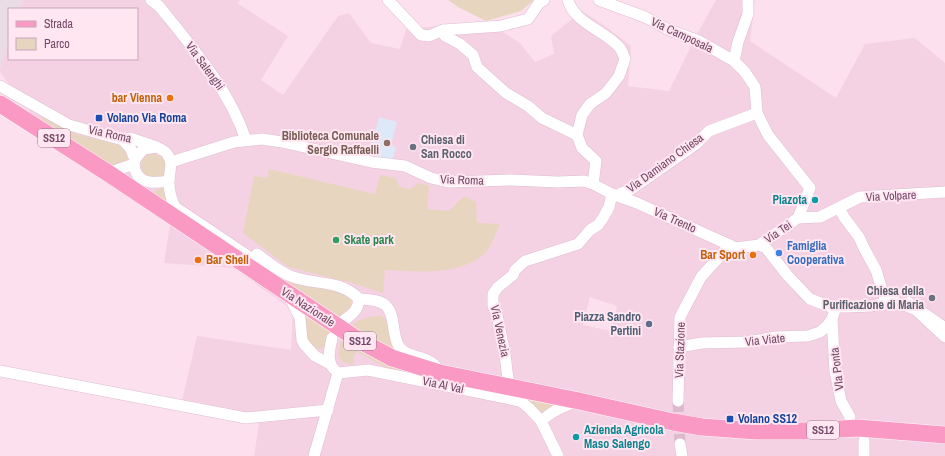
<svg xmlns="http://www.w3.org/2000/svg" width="945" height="456" font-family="'Archivo Narrow',sans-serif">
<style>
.residential{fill:#f5d2e3;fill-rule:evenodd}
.industrial{fill:#eadce4}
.education{fill:#dde8f8}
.green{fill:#e8d5bf}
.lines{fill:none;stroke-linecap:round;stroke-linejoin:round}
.minor-tunnel{stroke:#dabacb;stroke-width:11;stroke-dasharray:11 5.5;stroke-linecap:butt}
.pedestrian-casing{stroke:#dfbcd1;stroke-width:9}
.minor-casing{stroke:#dfbcd1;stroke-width:12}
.primary-casing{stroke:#fff;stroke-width:18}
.pedestrian{stroke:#fff;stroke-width:8}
.minor{stroke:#fff;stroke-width:11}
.primary{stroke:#fa99c3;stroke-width:17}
.food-dot{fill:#e8710a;stroke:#ffe6f1;stroke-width:1.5}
.transit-dot{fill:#1a4fb4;stroke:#ffe6f1;stroke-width:1.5}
.education-dot{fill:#8d6e63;stroke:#ffe6f1;stroke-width:1.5}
.worship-dot{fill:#6b7280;stroke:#ffe6f1;stroke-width:1.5}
.culture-dot{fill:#0f9aa8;stroke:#ffe6f1;stroke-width:1.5}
.leisure-dot{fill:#2e9e5b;stroke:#ffe6f1;stroke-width:1.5}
.shop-dot{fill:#3f7fe0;stroke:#ffe6f1;stroke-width:1.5}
.service-dot{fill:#5c6f8a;stroke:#ffe6f1;stroke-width:1.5}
.labels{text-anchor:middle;stroke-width:4;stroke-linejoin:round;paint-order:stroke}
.shield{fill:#ffe6f1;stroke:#9c778f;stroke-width:1}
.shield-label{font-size:11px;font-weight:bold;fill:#724865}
.street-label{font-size:12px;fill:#724865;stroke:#ffe6f1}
.food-label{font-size:12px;font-weight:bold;fill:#c56008;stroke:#ffe6f1;text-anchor:end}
.transit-label{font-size:12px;font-weight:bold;fill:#164399;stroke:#ffe6f1;text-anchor:start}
.education-label{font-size:12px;font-weight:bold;fill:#785e54;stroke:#ffe6f1;text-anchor:end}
.worship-label{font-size:12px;font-weight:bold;fill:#5b616d;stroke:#ffe6f1;text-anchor:start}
.culture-label{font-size:12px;font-weight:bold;fill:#0d838f;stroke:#ffe6f1;text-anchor:end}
.leisure-label{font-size:12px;font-weight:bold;fill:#27864d;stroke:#ffe6f1;text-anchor:start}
.shop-label{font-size:12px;font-weight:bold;fill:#366cbe;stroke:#ffe6f1;text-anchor:start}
.service-label{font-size:12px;font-weight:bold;fill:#4e5e75;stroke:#ffe6f1;text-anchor:end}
</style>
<rect width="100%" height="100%" fill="#fce0ed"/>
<path class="residential" d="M23,0h218l-4,3 51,33 -27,44 22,15 55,-79 11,-3 22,30 29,6 6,-20 80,-8 34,22 15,19 19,-8 -3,-18 31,-25 20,13 29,22 -3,40 41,5 28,-57 19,-34h39l-5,41 86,57 29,-54 50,-6 30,25v393h-691l5,-32 -78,-19 16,-69 94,14 2,-40 -60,-42 -69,-5 6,-38 -109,-72 -61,-81v-4l9,-27v18h128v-50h-117zM590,297l27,9 -6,25 -28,-6z"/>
<polygon class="industrial" points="0,0 23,0 20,9 9,9 9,41 0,68"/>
<polygon class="education" points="379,117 397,122 391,145 396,147 391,167 368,160"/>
<g class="green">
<polygon points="448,0 534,0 521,11 486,21 458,7"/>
<polygon points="40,118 45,118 76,134 119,145 125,150 127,156 127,163 120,166 112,165"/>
<path d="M151,153l12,4c4,7 3,16 -3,21l-15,-2c-7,-9 -4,-19 6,-23z"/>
<path d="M269,169l106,25 5,-19 15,3 5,9 10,2 9,-6 10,3 -2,23 22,2 15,-15 12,6 1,21 23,1c-4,8 -9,25 -16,30 -27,23 -66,17 -99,16l-2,23 -31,-10 -64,-16 -45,-34 11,-57 13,2z"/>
<polygon points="165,186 169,204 153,192"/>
<polygon points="271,267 335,288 352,299 351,308 337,319 279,280"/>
<polygon points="302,310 330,329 325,346 321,349 316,349 306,341"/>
<path d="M376,316h5l4,3 3,8h2l12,29 -52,-28c7,-9 15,-10 26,-12z"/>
<path d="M343,338l86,39 -40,-8 -32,-17 -3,4v8c-18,2 -18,-14 -11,-26z"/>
<polygon points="518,395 555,402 546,411 542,412"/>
</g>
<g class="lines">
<polyline class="minor-tunnel" points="678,401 680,444"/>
<g class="pedestrian-casing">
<polyline id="pedestrian" points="909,301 945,326"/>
</g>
<g class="minor-casing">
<g id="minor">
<path d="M151,0l8,6c33,41 70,83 87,134"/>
<polyline points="388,0 421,35 429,36 443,30"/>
<polyline points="544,0 539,3 528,19 501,26 443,30 445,36 460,44 473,55 477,67 506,93 528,106 542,118 577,135"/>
<path d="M568,0c6,23 38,31 52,48 2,3 4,8 5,11l-6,17 -13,17 -16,11 -8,11 -5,20 5,13 14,13 -3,23"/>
<polyline points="599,0 645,17 669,30 699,41 734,61 745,72 755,87 757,113 768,135 810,188 798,218"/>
<polyline points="734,61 738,42 748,14 748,0"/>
<polyline points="0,86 69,125 123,140 130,138 154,146"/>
<polyline points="123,140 131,149 135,160"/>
<polyline points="171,162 234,142 262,139 282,142 371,162 405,166 431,178 449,182 511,180 558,182 584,181 593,184 612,194 637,203 736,248 759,245 798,218 820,217 860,197 945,192"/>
<polyline points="108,173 134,164"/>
<path d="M169,181c-13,2 -29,4 -34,-11 -1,-4 -1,-7 0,-10 2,-4 5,-7 8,-11l14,-2c3,2 8,4 10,7 7,9 2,18 2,28 0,9 2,17 6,25l85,57 6,7 2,6"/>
<polyline points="619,196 621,193 630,190 696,144 709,131 757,113"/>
<polyline points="839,208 844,217 859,237 864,248 876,270 886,303"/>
<polyline points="759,245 766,248 788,276 810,299 831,307 846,307 872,306 893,301 916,310 945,337"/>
<path d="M257,254c11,8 23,19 36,23 23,8 49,3 66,22 -1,11 -6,15 -15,21"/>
<polyline points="289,296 300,318 302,340 304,344 315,356 330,364"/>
<path d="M359,299c27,1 32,5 35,31 1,6 2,13 6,18 9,11 29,7 37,20"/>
<polyline points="832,319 835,371 841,401 850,417"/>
<path d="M332,338c-2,11 -6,22 2,31"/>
<polyline points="679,347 702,343 747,342 775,337 808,336 820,332 827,326 832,319 836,307"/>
<polyline points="0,371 246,418 328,410"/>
<polyline points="338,373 368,370 520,401 529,408 541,421 558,456"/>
<polyline points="509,388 505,354 497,315 493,306 493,294 498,287 513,275 515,270 525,261 578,244 590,230 598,225 603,218 609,207 612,194"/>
<polyline points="678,401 680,317 701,277 730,245"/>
<path d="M541,421c11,-10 21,-15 36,-19"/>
<polyline points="864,441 864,456"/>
<polyline points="680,444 682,456"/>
<polyline points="314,456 338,373"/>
</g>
</g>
<g class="primary-casing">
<polyline id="primary" points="0,104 108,173 355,338 392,358 440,373 579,401 673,422 702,427 756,431 804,431 858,428 945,435"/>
</g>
<use href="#pedestrian" class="pedestrian"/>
<use href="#minor" class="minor"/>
<use href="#primary" class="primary"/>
</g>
<g class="food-dot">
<circle cx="170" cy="98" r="4"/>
<circle cx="753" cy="255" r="4"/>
<circle cx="198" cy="260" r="4"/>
</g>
<g class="transit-dot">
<rect x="95" y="114" width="8" height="8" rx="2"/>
<rect x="726" y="415" width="8" height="8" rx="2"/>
</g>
<circle class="education-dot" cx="387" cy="143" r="4"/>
<g class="worship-dot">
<circle cx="413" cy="147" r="4"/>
<circle cx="932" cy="298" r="4"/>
</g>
<g class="culture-dot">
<circle cx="815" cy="200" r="4"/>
<circle cx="576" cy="437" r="4"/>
</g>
<circle class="leisure-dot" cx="336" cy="240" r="4"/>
<circle class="shop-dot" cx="779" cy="253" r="4"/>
<circle class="service-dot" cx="649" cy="324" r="4"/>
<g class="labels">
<g class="shield">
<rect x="38" y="129" width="32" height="18" rx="3"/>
<rect x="344" y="332" width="32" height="18" rx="3"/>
<rect x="807" y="421" width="32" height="18" rx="3"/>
</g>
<g class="shield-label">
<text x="54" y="142">SS12</text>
<text x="360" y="345">SS12</text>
<text x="823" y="434">SS12</text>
</g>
<g class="street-label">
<text transform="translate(682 35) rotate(25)" y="4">Via Camposala</text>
<text transform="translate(205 66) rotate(54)" y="4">Via Salenghi</text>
<text transform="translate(110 134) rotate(13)" y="4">Via Roma</text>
<text transform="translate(665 163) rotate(-36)" y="4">Via Damiano Chiesa</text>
<text transform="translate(462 180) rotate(2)" y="4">Via Roma</text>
<text transform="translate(891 196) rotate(-3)" y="4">Via Volpare</text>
<text transform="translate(675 220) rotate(24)" y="4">Via Trento</text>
<text transform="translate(778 232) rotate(-34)" y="4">Via Tei</text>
<text transform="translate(308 307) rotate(33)" y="4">Via Nazionale</text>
<text transform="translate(500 331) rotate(78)" y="4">Via Venezia</text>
<text transform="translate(765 340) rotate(-6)" y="4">Via Viate</text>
<text transform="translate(680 350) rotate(-88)" y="4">Via Stazione</text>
<text transform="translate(837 369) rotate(-97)" y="4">VIa Ponta</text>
<text transform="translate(443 385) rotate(12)" y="4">Via Al Val</text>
</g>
<g class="food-label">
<text x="162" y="102">bar Vienna</text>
<text x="745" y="259">Bar Sport</text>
<text x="206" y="264" text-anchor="start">Bar Shell</text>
</g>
<g class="transit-label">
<text x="107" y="122">Volano Via Roma</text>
<text x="738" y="423">Volano SS12</text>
</g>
<g class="education-label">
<text x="379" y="140">Biblioteca Comunale<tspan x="379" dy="14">Sergio Raffaelli</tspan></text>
</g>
<g class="worship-label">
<text x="421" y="144">Chiesa di<tspan x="421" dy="14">San Rocco</tspan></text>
<text x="924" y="295" text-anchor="end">Chiesa della<tspan x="924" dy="14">Purificazione di Maria</tspan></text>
</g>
<g class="culture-label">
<text x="807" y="204">Piazota</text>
<text x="584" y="434" text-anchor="start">Azienda Agricola<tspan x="584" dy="14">Maso Salengo</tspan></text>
</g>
<g class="leisure-label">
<text x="344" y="244">Skate park</text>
</g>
<g class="shop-label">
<text x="787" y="250">Famiglia<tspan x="787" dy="14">Cooperativa</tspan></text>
</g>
<g class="service-label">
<text x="641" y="321">Piazza Sandro<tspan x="641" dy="14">Pertini</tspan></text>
</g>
</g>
<rect x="8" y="8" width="130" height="52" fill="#ffe6f1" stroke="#c7a7b9"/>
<rect x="16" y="21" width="20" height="6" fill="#fa99c3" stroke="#c7a7b9"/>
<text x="44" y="28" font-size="12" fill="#724865">Strada</text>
<rect x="16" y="38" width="20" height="12" fill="#e8d5bf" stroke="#c7a7b9"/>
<text x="44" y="48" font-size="12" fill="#724865">Parco</text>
</svg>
